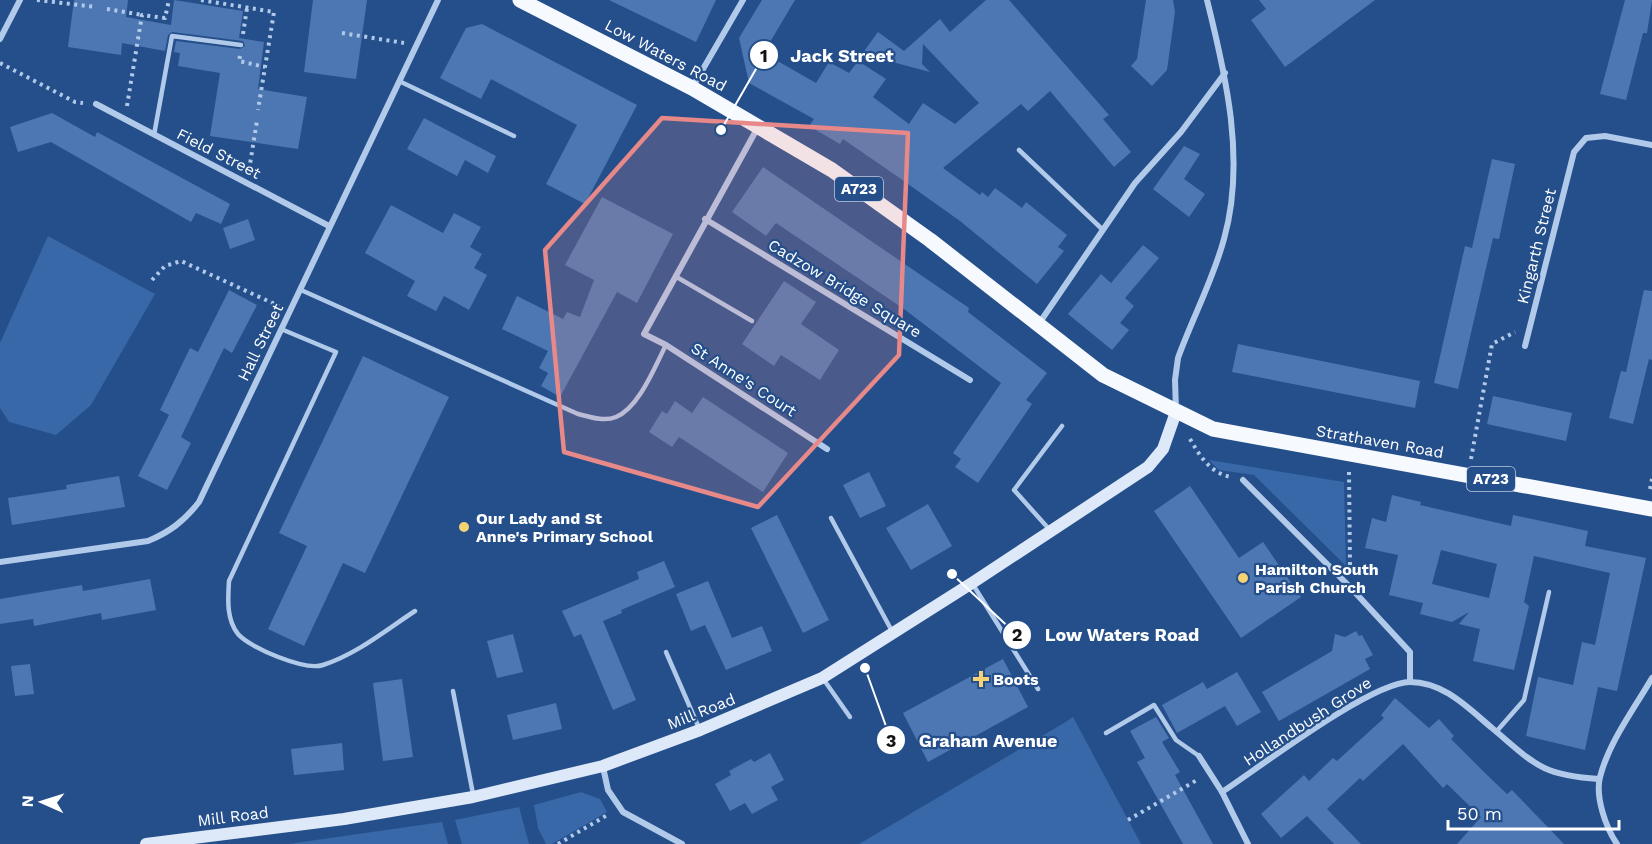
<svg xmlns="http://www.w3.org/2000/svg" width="1652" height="844" font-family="'Work Sans',sans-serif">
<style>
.green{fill:#3868a8}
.building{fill:#4c77b2;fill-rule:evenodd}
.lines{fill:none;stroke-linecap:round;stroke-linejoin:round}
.path{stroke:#b2caea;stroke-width:4;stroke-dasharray:3 4.5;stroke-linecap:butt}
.lane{stroke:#b2caea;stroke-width:4.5}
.street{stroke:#b2caea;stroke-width:6}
.secondary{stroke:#dde8f8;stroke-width:12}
.primary{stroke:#f6f9fe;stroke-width:15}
.marked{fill:#e88989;fill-opacity:0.2;stroke:#e88989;stroke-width:4.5;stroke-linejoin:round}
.poi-dot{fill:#f5d375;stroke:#244f8b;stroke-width:2}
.labels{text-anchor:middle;stroke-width:4.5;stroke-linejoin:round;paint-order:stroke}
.shield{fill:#244f8b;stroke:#bdcadc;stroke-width:1.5}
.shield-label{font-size:15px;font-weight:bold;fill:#fff}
.street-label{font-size:16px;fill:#fff;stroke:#244f8b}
.poi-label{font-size:16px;font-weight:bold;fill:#fff;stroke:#244f8b;text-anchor:start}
.leader{fill:none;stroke:#fff;stroke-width:2}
.callout-dot{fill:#fff;stroke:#244f8b;stroke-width:2}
.mark-label{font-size:18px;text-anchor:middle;font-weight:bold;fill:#111}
.callout-label{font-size:18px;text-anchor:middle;font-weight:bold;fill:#fff;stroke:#244f8b;stroke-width:4.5;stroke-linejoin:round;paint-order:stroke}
</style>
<rect width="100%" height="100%" fill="#244f8b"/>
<g class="green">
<polygon points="48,236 155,294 91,405 56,435 9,422 0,408 0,343"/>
<polygon points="1209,460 1344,482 1346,566 1254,475 1219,470"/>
<polygon points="1073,717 1141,844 859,844 1064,723"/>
<polygon points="581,792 600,799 607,812 552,844 546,844 538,828 534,805"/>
<polygon points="519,807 529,844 462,844 455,820"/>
<polygon points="442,822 448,844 288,844"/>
</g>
<g class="building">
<polygon points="74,0 128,0 126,17 171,25 174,0 243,11 239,38 264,42 258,89 307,97 298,149 210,136 220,73 178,66 180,53 174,52 176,41 240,49 245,46 243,41 172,32 168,35 165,51 122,43 121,55 68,47"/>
<polygon points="313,0 367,0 356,79 304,72"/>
<polygon points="609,0 716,0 696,42"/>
<polygon points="762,0 795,0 770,42 774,59 816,83 829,62 849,73 858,61 886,79 873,97 909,124 923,103 955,124 979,103 923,44 922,64 930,72 862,54 878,32 904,51 940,19 950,32 986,0 1009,0 1109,115 1103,119 1131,152 1114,167 1050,91 1028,111 1021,104 943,168 980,195 982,192 988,197 995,188 1022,208 1026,202 1067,235 1058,247 1064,251 1037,284 960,221 901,179 843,139 840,144 809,126 814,119 749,83 739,38"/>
<polygon points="1146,0 1173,0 1175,12 1167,70 1152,86 1131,66 1137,59"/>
<polygon points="1259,0 1375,0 1285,67 1251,20 1266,9"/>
<polygon points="1625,0 1652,0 1647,33 1643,33 1626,100 1600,94"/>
<polygon points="482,24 637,105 585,204 546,184 577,125 491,79 481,99 440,78 466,28"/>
<polygon points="52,113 95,137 97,132 230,204 221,224 196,213 191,222 51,142 18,152 10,127"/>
<polygon points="424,118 496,156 488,173 465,160 457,176 407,149"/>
<polygon points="1184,146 1200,154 1184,179 1205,194 1189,217 1153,189"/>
<polygon points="1492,159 1515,164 1499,239 1493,238 1458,389 1434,383 1465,246 1472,248"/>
<polygon points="763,167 969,308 968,312 1047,373 1026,400 1032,404 978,483 955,467 961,459 953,453 1001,383 904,309 776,223 766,236 732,212"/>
<polygon points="602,197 673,234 637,303 617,292 560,397 541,386 548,373 539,368 548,351 502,329 517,296 563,319 567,312 580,317 594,280 565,265"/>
<polygon points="391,205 443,233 454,213 481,227 470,247 482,254 474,268 487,275 469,310 444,296 436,311 407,296 415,281 365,253"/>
<polygon points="248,219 255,240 230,249 223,228"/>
<polygon points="1143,245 1159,258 1125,298 1134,306 1120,323 1129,330 1112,350 1068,314 1101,274 1111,283"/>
<polygon points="784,281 816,302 801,324 839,350 820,380 781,355 774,366 742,344"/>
<polygon points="229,290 257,305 232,353 224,348 181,437 191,443 167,490 138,476 169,415 160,410 190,348 198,352"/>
<polygon points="1644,290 1652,291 1652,360 1649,359 1633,424 1609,418 1621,371 1626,372"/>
<polygon points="1238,344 1420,381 1415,408 1232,372"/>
<polygon points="363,356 449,397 365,573 343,563 304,646 268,629 307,546 279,533"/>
<polygon points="1493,396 1572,413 1566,441 1487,424"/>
<polygon points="703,397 788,453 763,492 679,437 672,447 649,432 662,411 667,414 675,401 692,413"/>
<polygon points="869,472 886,506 860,518 843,485"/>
<polygon points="119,476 125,507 12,525 8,498 67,489 66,485"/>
<polygon points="1190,486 1239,558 1263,542 1301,597 1241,638 1154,511"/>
<path d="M1392,495l29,7 -1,3 91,21 2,-11 75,16 -3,15 61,12 -29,133 -19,-4 -13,63 -59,-14 12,-59 35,8 9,-43 13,3 15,-72 -76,-17 -10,46 5,4 -15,64 -41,-9 7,-32 -21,-5 10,-12 -17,10 -32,-8 3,-11 -34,-8 9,-40 -33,-7 7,-30 14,4zM1441,550l56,14 -8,34 -57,-14z"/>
<polygon points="928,504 952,546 911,570 886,528"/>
<polygon points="777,515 829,620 803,633 751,528"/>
<polygon points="664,561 675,587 621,610 622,613 603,621 636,700 613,710 581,634 574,637 562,611 639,579 637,572"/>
<polygon points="150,579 156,610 102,620 101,613 34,626 33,619 0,624 0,599 82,585 83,591"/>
<polygon points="708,581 732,638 762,626 772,651 726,670 705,625 691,631 676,594"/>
<polygon points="1356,631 1359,636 1362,635 1373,655 1365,659 1370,669 1279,721 1262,692 1332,651 1335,634 1345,637"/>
<polygon points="513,634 523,672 497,678 487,641"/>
<polygon points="1003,659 1028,707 928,762 903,713"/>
<polygon points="30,664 34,694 15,696 11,666"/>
<polygon points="1237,672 1261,712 1237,726 1225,706 1177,733 1162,705 1203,682 1207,689"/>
<polygon points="402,679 413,757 383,761 373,683"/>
<polygon points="1395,698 1429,728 1439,719 1454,736 1451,739 1485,773 1507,794 1512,790 1564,844 1457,844 1481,817 1447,784 1443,788 1403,744 1363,781 1360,778 1327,809 1361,844 1334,844 1307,816 1281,838 1261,814 1304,775 1309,781 1333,758 1337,761 1384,718 1381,715"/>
<polygon points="556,703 562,729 513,740 507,715"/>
<polygon points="1156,717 1169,738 1162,742 1180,772 1175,775 1213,844 1183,844 1137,762 1145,758 1130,731"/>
<polygon points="342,743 344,770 294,775 291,749"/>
<polygon points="770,753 784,780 771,787 778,800 752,814 745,803 730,811 715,784 731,775 729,771 751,759 754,762"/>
</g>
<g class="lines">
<g class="path">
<polyline points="37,0 96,7"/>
<polyline points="201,0 274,12 258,110"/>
<polyline points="107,9 142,15"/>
<polyline points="342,33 404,43"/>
<polyline points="243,34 247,8"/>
<polyline points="240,56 239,61 265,67"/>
<polyline points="0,63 75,102 83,103"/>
<polyline points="127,106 142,15 165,18 169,0"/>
<polyline points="249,170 257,121"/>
<polyline points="152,280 165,266 181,261 279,306"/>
<path d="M1190,439c10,17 20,34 41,38"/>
<polyline points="1471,459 1492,344 1515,332"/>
<polyline points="1349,472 1350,567"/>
<polyline points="1650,489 1652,479"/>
<polyline points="1128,820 1197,780"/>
<polyline points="558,844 609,814"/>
</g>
<g class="lane">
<polyline points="399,81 514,136"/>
<polyline points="154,135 172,36 241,45"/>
<polyline points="1019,150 1103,230"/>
<polyline points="675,276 752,321"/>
<path d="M301,290l277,124c12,3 26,8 38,3 23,-9 39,-51 50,-72"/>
<path d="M281,329l55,23 -107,229c-1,17 -3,38 9,53 12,14 67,37 85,31 34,-11 63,-35 92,-54"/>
<polyline points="831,518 893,633"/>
<polyline points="1049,529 1014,490 1062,426"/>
<polyline points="972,583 1038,689"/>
<polyline points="666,652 699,728"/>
<polyline points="824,680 850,717"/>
<polyline points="453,691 473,794"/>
<polyline points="1496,732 1524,700 1549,592"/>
<polyline points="1106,733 1154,705 1176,740 1199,756"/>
</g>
<g class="street">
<polyline points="0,39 20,0"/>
<polyline points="692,88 743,0"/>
<polyline points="96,104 329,226"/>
<polyline points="758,127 644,334 666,345 827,449"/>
<polyline points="705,219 970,380"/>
<polyline points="1038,325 1135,183 1181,132 1225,73"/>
<polyline points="1525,346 1574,152 1586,138 1605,136 1652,145"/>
<path d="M1176,410l-1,-30 3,-22c14,-39 35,-78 46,-119 22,-78 2,-163 -17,-239"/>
<polyline points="1243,480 1351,588 1410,652 1410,682"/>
<path d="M0,562l148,-21c22,-9 36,-20 51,-39l239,-502"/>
<polyline points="1199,756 1222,792 1248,844"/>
<polyline points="603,767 608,790 623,812 682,844"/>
<path d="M1222,792c38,-25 149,-110 188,-110 34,0 58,26 82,46 43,36 48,47 107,51"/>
<path d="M1617,844c-11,-16 -22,-47 -17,-67 9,-35 34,-68 52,-99"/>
</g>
<polyline class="secondary" points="146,844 344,819 473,797 603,766 700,730 822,678 972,583 1148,467 1163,449 1176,412"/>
<polyline class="primary" points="520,0 692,88 832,170 930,240 1103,375 1213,429 1652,509"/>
</g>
<path class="marked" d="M662,118l246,15 -9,222 -141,152 -194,-55 -19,-202z"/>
<g class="poi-dot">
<circle cx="464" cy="527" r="6"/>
<circle cx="1243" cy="578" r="6"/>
<path d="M978 670h6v6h6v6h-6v6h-6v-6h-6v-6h6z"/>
</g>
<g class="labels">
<g class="shield">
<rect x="835" y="177" width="48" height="24" rx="4.5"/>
<rect x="1467" y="467" width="48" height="24" rx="4.5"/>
</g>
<g class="shield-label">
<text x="859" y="194">A723</text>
<text x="1491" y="484">A723</text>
</g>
<g class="street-label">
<text transform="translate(666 55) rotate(28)" y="6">Low Waters Road</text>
<text transform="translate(219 153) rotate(27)" y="6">Field Street</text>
<text transform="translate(1536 246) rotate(-76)" y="6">Kingarth Street</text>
<text transform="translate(845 288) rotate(31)" y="6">Cadzow Bridge Square</text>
<text transform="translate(260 342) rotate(-64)" y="6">Hall Street</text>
<text transform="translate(744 379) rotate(33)" y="6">St Anne's Court</text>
<text transform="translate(1380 441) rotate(10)" y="6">Strathaven Road</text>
<text transform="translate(701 711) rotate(-22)" y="6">Mill Road</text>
<text transform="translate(1307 721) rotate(-33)" y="6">Hollandbush Grove</text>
<text transform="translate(233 816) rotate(-7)" y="6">Mill Road</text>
</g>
<g class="poi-label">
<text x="476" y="524">Our Lady and St<tspan x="476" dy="18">Anne's Primary School</tspan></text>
<text x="1255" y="575">Hamilton South<tspan x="1255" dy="18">Parish Church</tspan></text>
<text x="993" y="685">Boots</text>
</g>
</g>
<path class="leader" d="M721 130L764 55M952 574L1017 635M865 668L891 740"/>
<g class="callout-dot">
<circle cx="721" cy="130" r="6"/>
<circle cx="952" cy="574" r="6"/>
<circle cx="865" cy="668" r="6"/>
<circle cx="764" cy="55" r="15"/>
<circle cx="1017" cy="635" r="15"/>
<circle cx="891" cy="740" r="15"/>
</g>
<g class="mark-label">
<text x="764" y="62">1</text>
<text x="1017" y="641">2</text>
<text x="891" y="747">3</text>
</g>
<g class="callout-label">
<text x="842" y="62">Jack Street</text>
<text x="1122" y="641">Low Waters Road</text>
<text x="988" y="747">Graham Avenue</text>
</g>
<g transform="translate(42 802) rotate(273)" stroke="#244f8b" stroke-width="4.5" paint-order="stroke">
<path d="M0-4.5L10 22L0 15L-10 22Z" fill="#ffffff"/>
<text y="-9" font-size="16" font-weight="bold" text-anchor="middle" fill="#ffffff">N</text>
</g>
<path d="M1448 820v9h171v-9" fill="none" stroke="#ffffff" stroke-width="3"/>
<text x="1457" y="820" font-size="18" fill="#ffffff" stroke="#244f8b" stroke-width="4.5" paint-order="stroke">50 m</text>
</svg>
